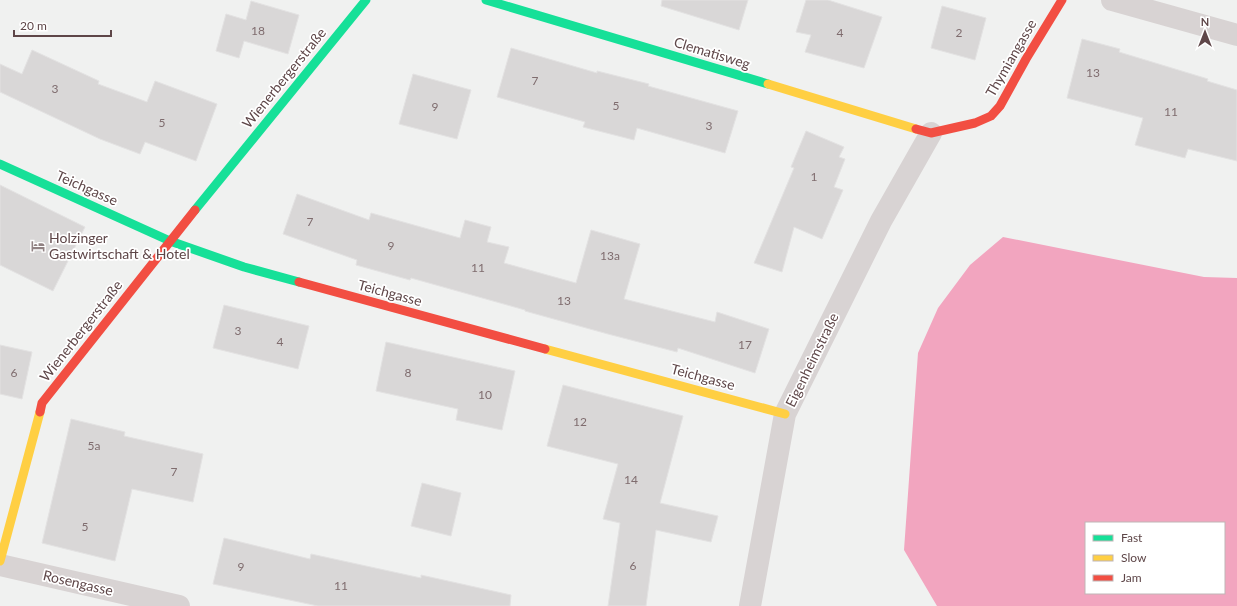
<svg xmlns="http://www.w3.org/2000/svg" width="1237" height="606" font-family="Lato,sans-serif">
<style>
.water{fill:#f2a5bf;fill-rule:evenodd}
.building{fill:#d9d7d7;stroke:#e3e2e2}
.lines{fill:none;stroke-linecap:round;stroke-linejoin:round}
.street{stroke:#d8d3d3;stroke-width:22}
.fast{stroke:#16e098;stroke-width:9}
.slow{stroke:#ffcf43;stroke-width:9}
.jam{stroke:#f24e42;stroke-width:9}
.labels{text-anchor:middle;stroke-width:3.5;stroke-linejoin:round;paint-order:stroke}
.number-label{font-size:12px;fill:#7f6c6e}
.street-label{font-size:14px;fill:#5e4648;stroke:#fff}
.poi-label{font-size:14px;fill:#5e4648;stroke:#fff;text-anchor:start}
</style>
<rect width="100%" height="100%" fill="#f0f1f0"/>
<path class="water" d="M1003,237l201,40 33,1v328h-300l-33,-56 14,-197 20,-45 32,-43zM1086,523h138v70h-138z"/>
<g class="building">
<polygon points="662,0 748,0 739,30 661,6"/>
<polygon points="806,0 828,0 882,17 864,68 805,52 811,35 796,32"/>
<polygon points="251,1 299,15 288,54 244,41 239,58 216,51 226,14 246,20"/>
<polygon points="942,6 986,18 975,60 931,48"/>
<polygon points="1082,39 1120,49 1119,52 1208,79 1207,81 1237,90 1237,161 1188,149 1185,158 1135,145 1143,118 1067,98"/>
<polygon points="511,48 597,73 597,71 649,84 648,86 738,111 725,153 637,128 634,140 583,127 585,122 497,97"/>
<polygon points="32,50 99,81 98,84 147,102 155,81 217,104 196,161 145,142 140,154 100,139 0,92 0,64 22,74"/>
<polygon points="413,74 471,90 457,139 399,124"/>
<polygon points="806,131 844,147 839,157 845,159 834,187 843,190 822,239 794,227 782,272 754,263 794,168 791,167"/>
<polygon points="0,185 85,227 53,291 0,265"/>
<polygon points="297,194 369,220 371,213 460,238 465,220 491,227 487,242 509,247 504,263 576,283 591,230 640,244 624,299 715,322 717,312 769,329 755,373 678,348 677,352 608,334 525,311 525,310 411,278 410,280 356,265 357,260 283,234"/>
<polygon points="224,305 309,326 298,369 213,348"/>
<polygon points="386,342 515,371 502,430 456,420 458,409 376,391"/>
<polygon points="0,345 32,352 22,399 0,394"/>
<polygon points="563,385 683,416 660,503 718,516 711,542 656,530 646,606 608,606 620,523 603,519 618,464 547,446"/>
<polygon points="71,419 125,432 124,436 203,454 193,502 132,489 115,561 42,543"/>
<polygon points="422,483 461,493 451,536 411,526"/>
<polygon points="224,538 310,559 311,554 421,578 421,575 511,595 510,606 318,606 213,584"/>
</g>
<g class="lines">
<g class="street">
<polyline points="1112,0 1237,35"/>
<polyline points="0,565 179,606"/>
<polyline points="750,606 785,414 881,221 931,133"/>
</g>
<g class="fast">
<polyline points="486,0 768,84"/>
<polyline points="0,164 170,241 244,267 299,282"/>
<polyline points="195,210 366,0"/>
</g>
<g class="slow">
<polyline points="768,84 916,129"/>
<polyline points="545,349 785,414"/>
<polyline points="0,561 40,412"/>
</g>
<g class="jam">
<polyline points="916,129 931,133 975,123 991,116 1000,106 1026,59 1062,0"/>
<polyline points="299,282 545,349"/>
<polyline points="40,412 42,403 195,210"/>
</g>
</g>
<defs>
<g id="hotel-bare" transform="scale(1.08)"><path d="M-6-4.5h1.5V1H6V5H4.5V3h-9V5H-6ZM-4 0a1.8 1.8 0 1 1 3.6 0ZM.5 0V-2.5h3Q6-2.5 6 0Z" fill="#918283" stroke="#fff" stroke-width="2.5" paint-order="stroke"/></g>
</defs>
<g fill-rule="evenodd">
<use href="#hotel-bare" x="38" y="246"/>
</g>
<g class="labels">
<g class="number-label">
<text x="258" y="35">18</text>
<text x="840" y="37">4</text>
<text x="959" y="37">2</text>
<text x="1093" y="77">13</text>
<text x="535" y="85">7</text>
<text x="55" y="93">3</text>
<text x="616" y="110">5</text>
<text x="435" y="111">9</text>
<text x="1171" y="116">11</text>
<text x="162" y="127">5</text>
<text x="709" y="130">3</text>
<text x="814" y="181">1</text>
<text x="310" y="226">7</text>
<text x="391" y="250">9</text>
<text x="610" y="260">13a</text>
<text x="478" y="272">11</text>
<text x="564" y="305">13</text>
<text x="238" y="335">3</text>
<text x="280" y="346">4</text>
<text x="745" y="349">17</text>
<text x="14" y="377">6</text>
<text x="408" y="377">8</text>
<text x="485" y="399">10</text>
<text x="580" y="426">12</text>
<text x="94" y="450">5a</text>
<text x="174" y="476">7</text>
<text x="631" y="484">14</text>
<text x="85" y="531">5</text>
<text x="633" y="570">6</text>
<text x="241" y="571">9</text>
<text x="341" y="590">11</text>
</g>
<g class="street-label">
<text transform="translate(712 53) rotate(17)" y="5">Clematisweg</text>
<text transform="translate(1011 58) rotate(-60)" y="5">Thymiangasse</text>
<text transform="translate(284 78) rotate(-51)" y="5">Wienerbergerstraße</text>
<text transform="translate(87 188) rotate(24)" y="5">Teichgasse</text>
<text transform="translate(390 293) rotate(15)" y="5">Teichgasse</text>
<text transform="translate(81 331) rotate(-52)" y="5">Wienerbergerstraße</text>
<text transform="translate(812 360) rotate(-64)" y="5">Eigenheimstraße</text>
<text transform="translate(703 377) rotate(15)" y="5">Teichgasse</text>
<text transform="translate(78 583) rotate(13)" y="5">Rosengasse</text>
</g>
<g class="poi-label">
<text x="49" y="243">Holzinger<tspan x="49" dy="16">Gastwirtschaft &amp; Hotel</tspan></text>
</g>
</g>
<rect x="1085" y="522" width="140" height="72" fill="#ffffff" stroke="#bfb5b6"/>
<rect x="1093" y="535" width="20" height="6" fill="#16e098" stroke="#bfb5b6"/>
<text x="1121" y="542" font-size="12" fill="#5e4648">Fast</text>
<rect x="1093" y="555" width="20" height="6" fill="#ffcf43" stroke="#bfb5b6"/>
<text x="1121" y="562" font-size="12" fill="#5e4648">Slow</text>
<rect x="1093" y="575" width="20" height="6" fill="#f24e42" stroke="#bfb5b6"/>
<text x="1121" y="582" font-size="12" fill="#5e4648">Jam</text>
<g transform="translate(1205 32)" stroke="#ffffff" stroke-width="3" paint-order="stroke">
<path d="M0-3L7 15L0 10L-7 15Z" fill="#5e4648"/>
<text y="-6" font-size="11" font-weight="bold" text-anchor="middle" fill="#5e4648">N</text>
</g>
<path d="M14 30v6h97v-6" fill="none" stroke="#5e4648" stroke-width="2"/>
<text x="20" y="30" font-size="12" fill="#5e4648" stroke="#ffffff" stroke-width="3" paint-order="stroke">20 m</text>
</svg>
